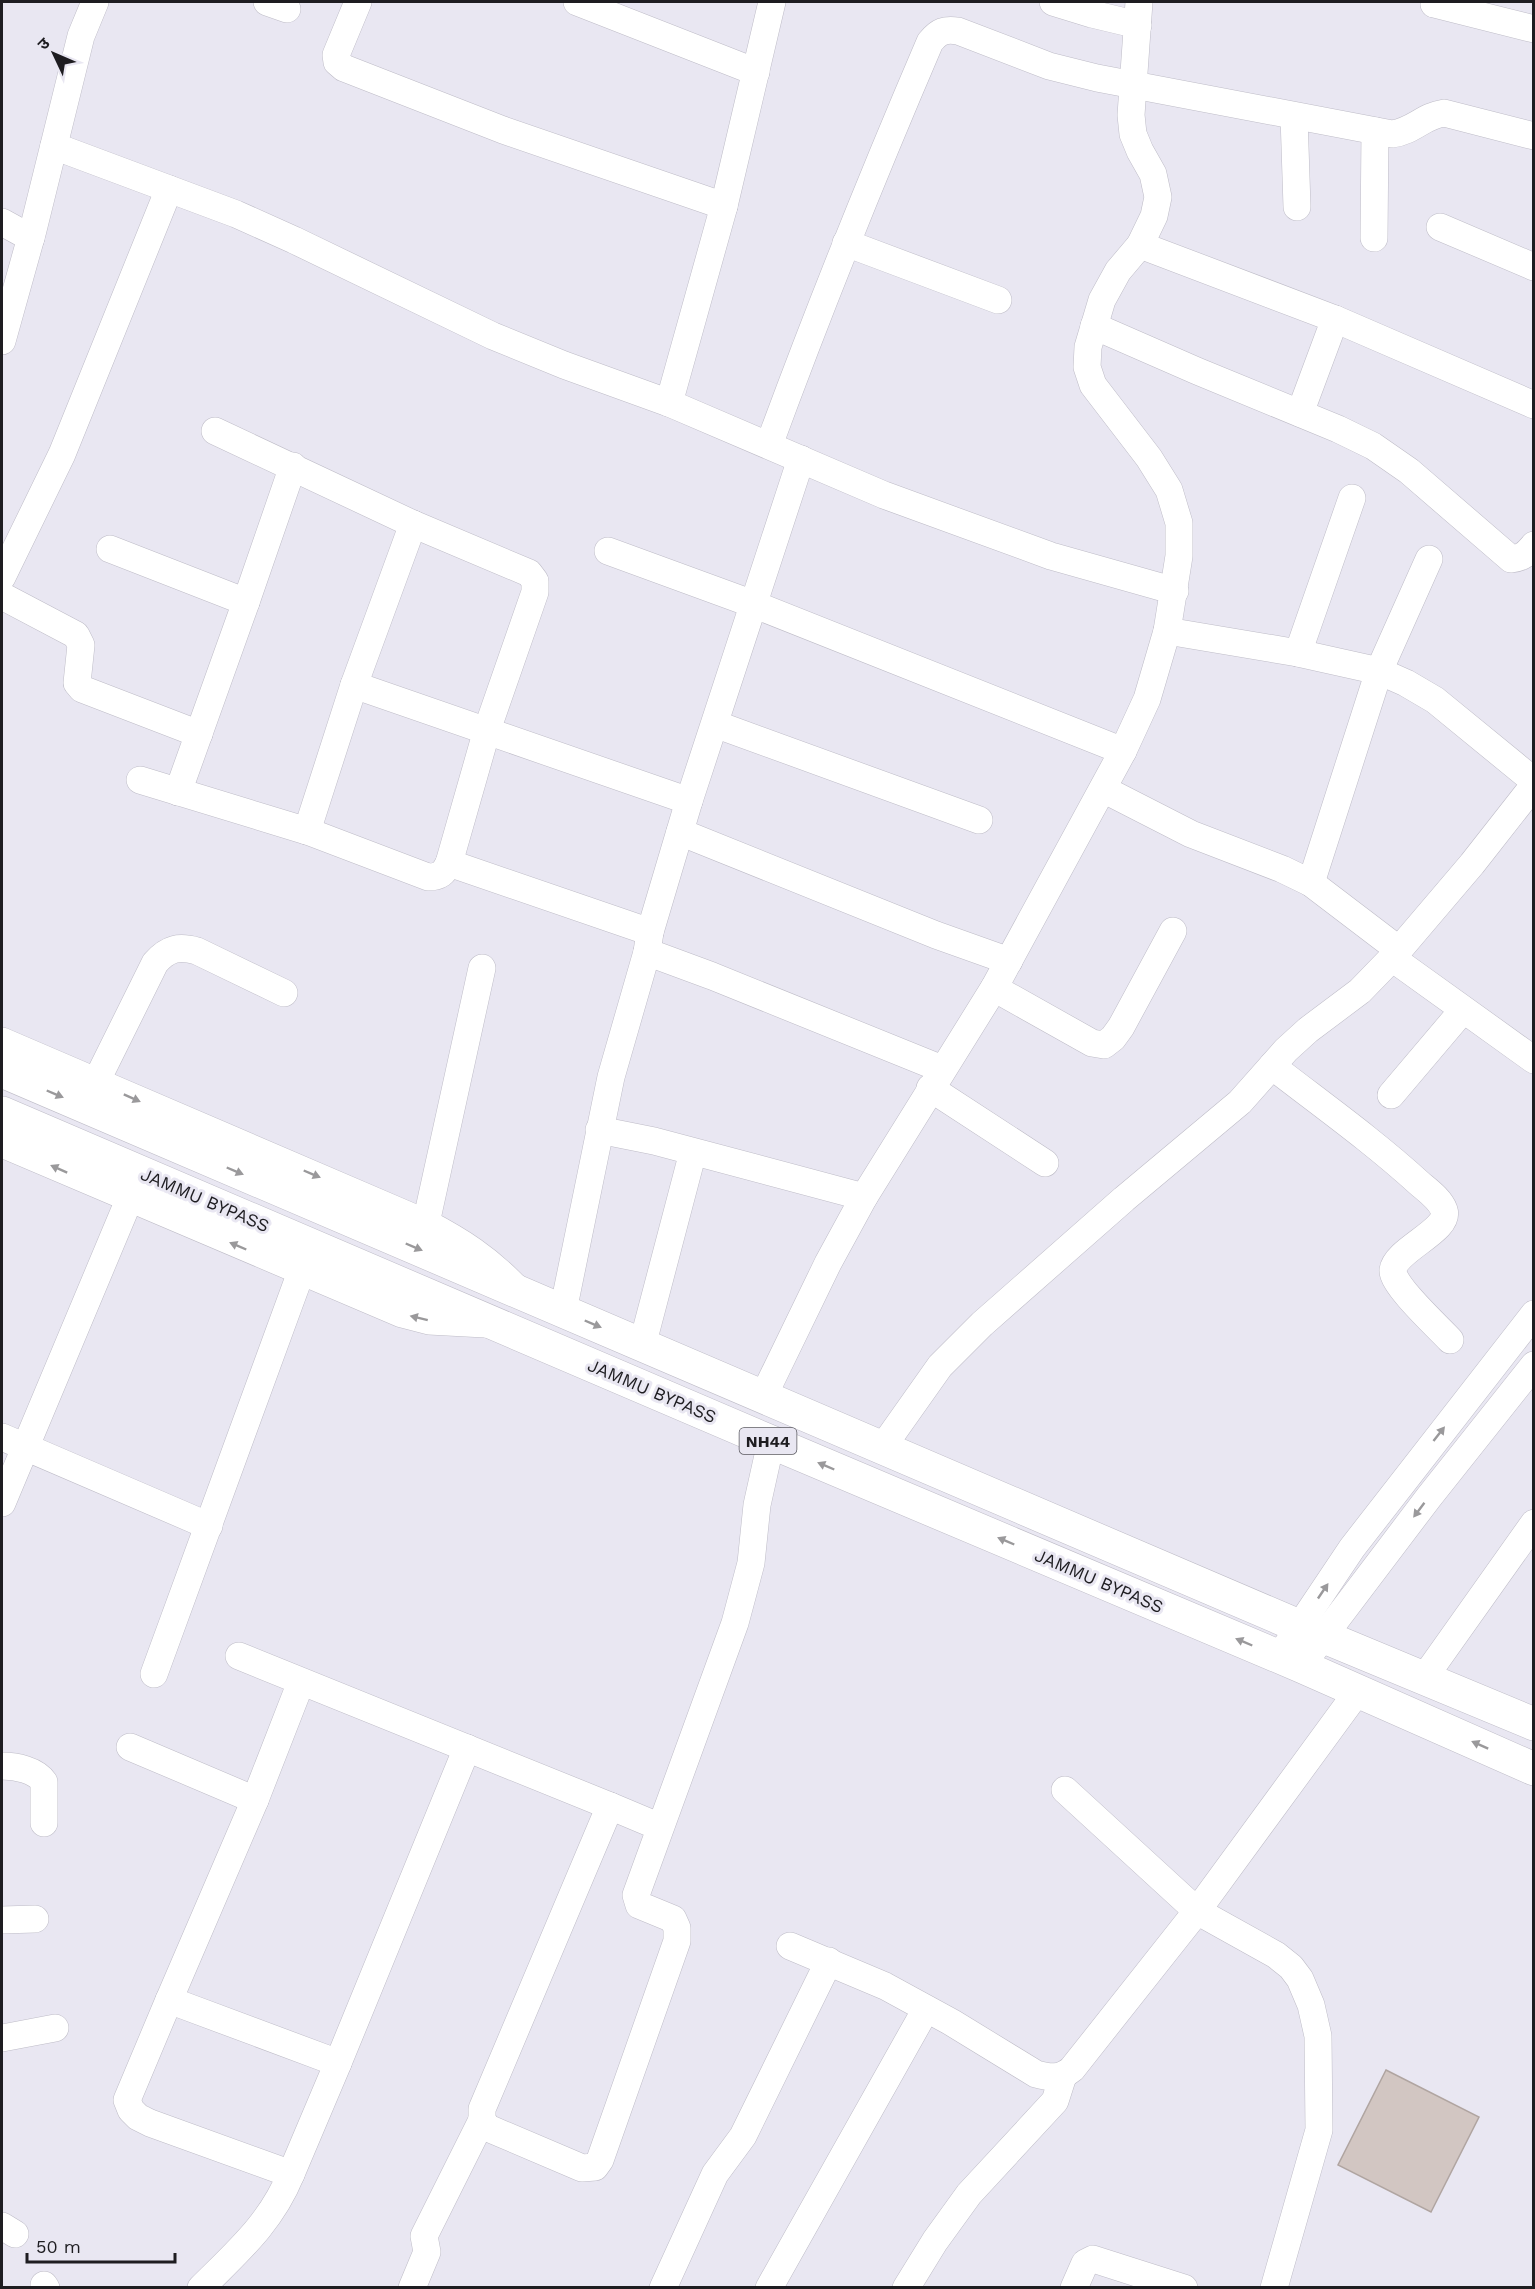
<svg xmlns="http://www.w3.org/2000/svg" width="1535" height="2289" font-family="'Work Sans','Noto Sans Devanagari',sans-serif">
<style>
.building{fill:#d2c6c2;stroke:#b0a5a1;stroke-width:1.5}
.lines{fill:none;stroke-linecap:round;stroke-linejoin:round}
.minor-casing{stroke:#bebcc7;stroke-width:28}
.highway-casing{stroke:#bebcc7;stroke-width:34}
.minor{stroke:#fff;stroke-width:27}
.highway{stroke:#fff;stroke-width:33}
.oneway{fill:#9a999b}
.labels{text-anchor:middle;stroke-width:6;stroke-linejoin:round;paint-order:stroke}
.shield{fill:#e9e7f2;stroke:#5b5a60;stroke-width:1.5}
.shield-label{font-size:16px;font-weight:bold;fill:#1e1d21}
.street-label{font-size:18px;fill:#1e1d21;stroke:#e9e7f2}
</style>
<rect width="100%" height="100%" fill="#e9e7f2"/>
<polygon class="building" points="1386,2070 1479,2117 1431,2212 1338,2165"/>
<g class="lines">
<g class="minor-casing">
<g id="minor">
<polyline points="267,2 287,9"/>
<polyline points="358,2 336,55 337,62 344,68 503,130 724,206"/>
<polyline points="577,2 756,72"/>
<polyline points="1053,2 1092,14 1138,25"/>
<polyline points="1434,4 1534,29"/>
<polyline points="1294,116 1297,207"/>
<polyline points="54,146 236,214 294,240 493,336 564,365 669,403 884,495 1051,556 1175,591"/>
<polyline points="2,222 31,238"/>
<polyline points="1440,227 1534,267"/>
<polyline points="1374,238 1375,131"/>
<polyline points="846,243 998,300"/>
<polyline points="1140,245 1335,319 1534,405"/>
<path d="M1094,326l103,45 141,58 35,17 36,25 102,88c12,-1 16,-6 23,-14"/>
<polyline points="2,341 33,230 81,36 95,2"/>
<polyline points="669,403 724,206 772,2"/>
<polyline points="1300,413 1335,319"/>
<path d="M769,445c50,-136 104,-270 161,-403 9,-11 15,-13 28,-11l91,35 48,12 295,56c22,-3 31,-18 52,-21l90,23"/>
<polyline points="110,549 246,602"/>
<polyline points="608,551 753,604 1123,751"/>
<polyline points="2,577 62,454 169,189"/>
<polyline points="2,596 76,635 81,645 77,683 82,689 199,734"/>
<polyline points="1167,631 1298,653 1379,671 1406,683 1435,700 1534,781"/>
<polyline points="1298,653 1352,498"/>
<polyline points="354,685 689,801"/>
<polyline points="715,724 979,820"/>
<path d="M140,780l167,51 121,46c12,0 16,-4 21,-14l38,-133 48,-138v-11l-6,-8 -116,-49 -198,-93"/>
<polyline points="1103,789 1191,834 1282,869 1311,883 1399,950"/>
<polyline points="178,792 246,602 293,466"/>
<polyline points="307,831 354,685 413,524"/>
<polyline points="680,832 936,935 1009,961"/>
<polyline points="449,863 650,932"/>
<polyline points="1311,883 1379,671 1429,559"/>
<polyline points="647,952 712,976 942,1069"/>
<polyline points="1392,958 1534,1060"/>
<polyline points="994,988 1092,1043 1104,1045 1113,1038 1121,1027 1173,931"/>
<path d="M2,1041l424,182c36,19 61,35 89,64"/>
<path d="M1272,1066c49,38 101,75 147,117 8,7 21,16 25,27 7,20 -48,39 -51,60 -2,14 46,58 57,70"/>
<path d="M96,1082l59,-119c13,-15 24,-17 42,-12l87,42"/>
<polyline points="930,1088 1045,1163"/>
<polyline points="1391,1095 1463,1010"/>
<polyline points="599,1130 654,1141 864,1197"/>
<polyline points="2,1144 402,1314 429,1321 485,1324"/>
<polyline points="426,1223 482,968"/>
<polyline points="563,1311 611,1077 647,952 650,932 689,801 801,459"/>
<polyline points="642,1346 693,1152"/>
<polyline points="763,1397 828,1263 864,1197 994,988 1123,751 1147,699 1167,631 1179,556 1179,523 1169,490 1149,458 1093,385 1087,367 1088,347 1102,300 1118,271 1140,245 1154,216 1158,197 1153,174 1140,151 1133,134 1131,115 1139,2"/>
<polyline points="2,1437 209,1526"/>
<polyline points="882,1448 940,1366 982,1324 1124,1199 1240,1102 1286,1050 1308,1030 1360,991 1392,958 1472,864 1534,785"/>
<polyline points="2,1503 129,1200"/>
<polyline points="239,1656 610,1806"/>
<polyline points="1279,1657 1352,1548 1534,1314"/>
<polyline points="1301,1666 1429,1497 1534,1365"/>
<polyline points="154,1674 301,1272"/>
<polyline points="1424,1678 1534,1523"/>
<polyline points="301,1682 255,1800 169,2000 338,2063 467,1748"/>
<polyline points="130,1747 255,1800"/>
<path d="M2,1766c14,0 34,4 42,16v41"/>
<polyline points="1065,1790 1197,1911 1276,1955 1291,1967 1300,1979 1311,2005 1318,2036 1319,2130 1274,2288"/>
<polyline points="660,1827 610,1806 482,2109 482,2120 488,2128 582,2168 595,2167 600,2160 677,1941 677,1928 673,1919 639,1905 636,1895 735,1623 751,1563 757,1505 771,1442"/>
<polyline points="2,1920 35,1919"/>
<path d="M790,1946l95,40 66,36 85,52c15,4 24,5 36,-5l125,-158 161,-220"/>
<polyline points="169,2000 127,2100 131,2110 138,2117 150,2123 291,2174 338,2063"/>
<polyline points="2,2038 55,2028"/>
<polyline points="2,2226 15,2234"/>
<polyline points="44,2285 46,2288"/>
<path d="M201,2288c37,-37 70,-65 90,-114"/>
<polyline points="412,2288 427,2252 424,2236 482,2120"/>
<polyline points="663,2288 715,2174 743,2136 829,1961"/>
<polyline points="769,2288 926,2009"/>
<polyline points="906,2288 935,2241 969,2194 1055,2101 1063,2076"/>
<polyline points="1074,2288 1085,2263 1093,2259 1184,2288"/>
</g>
</g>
<g class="highway-casing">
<g id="highway">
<polyline points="2,1071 1315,1633 1534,1724"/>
<polyline points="2,1113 771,1442 1301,1666 1534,1769"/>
</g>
</g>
<use href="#minor" class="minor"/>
<use href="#highway" class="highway"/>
</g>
<defs><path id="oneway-solid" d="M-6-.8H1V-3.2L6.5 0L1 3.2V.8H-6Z" transform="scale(1.5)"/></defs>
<g class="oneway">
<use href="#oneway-solid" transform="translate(55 1094) rotate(23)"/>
<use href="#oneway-solid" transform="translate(132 1098) rotate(24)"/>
<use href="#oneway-solid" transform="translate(59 1169) rotate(-156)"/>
<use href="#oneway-solid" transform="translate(235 1171) rotate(23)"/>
<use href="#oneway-solid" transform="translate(312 1174) rotate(23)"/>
<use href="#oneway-solid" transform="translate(238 1246) rotate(-157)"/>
<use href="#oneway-solid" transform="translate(414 1247) rotate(23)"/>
<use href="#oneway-solid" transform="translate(419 1318) rotate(-166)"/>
<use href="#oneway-solid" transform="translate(593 1324) rotate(23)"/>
<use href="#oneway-solid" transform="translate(1439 1434) rotate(-52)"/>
<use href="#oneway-solid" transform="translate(826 1466) rotate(-157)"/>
<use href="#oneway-solid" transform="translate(1419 1510) rotate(127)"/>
<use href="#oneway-solid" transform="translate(1006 1541) rotate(-157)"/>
<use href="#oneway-solid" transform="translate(1323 1591) rotate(-56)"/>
<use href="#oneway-solid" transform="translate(1244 1642) rotate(-157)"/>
<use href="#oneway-solid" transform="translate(1480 1745) rotate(-156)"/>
</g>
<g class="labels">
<rect class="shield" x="739.5" y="1428" width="57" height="26" rx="4.5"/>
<g class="shield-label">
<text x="768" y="1447">NH44</text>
</g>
<g class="street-label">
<text transform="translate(205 1200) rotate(23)" y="6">JAMMU BYPASS</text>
<text transform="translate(652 1391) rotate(23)" y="6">JAMMU BYPASS</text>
<text transform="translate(1099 1581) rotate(23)" y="6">JAMMU BYPASS</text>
</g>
</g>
<rect width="1535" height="2289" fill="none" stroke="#1e1d21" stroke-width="6"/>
<g transform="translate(54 54) rotate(314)" stroke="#e9e7f2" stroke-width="4.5" paint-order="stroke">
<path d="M0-4.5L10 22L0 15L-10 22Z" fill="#1e1d21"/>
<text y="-9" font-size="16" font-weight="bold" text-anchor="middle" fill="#1e1d21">उ</text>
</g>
<path d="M27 2253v9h148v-9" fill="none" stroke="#1e1d21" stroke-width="3"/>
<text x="36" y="2253" font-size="18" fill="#1e1d21" stroke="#e9e7f2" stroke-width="4.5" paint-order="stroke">50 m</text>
</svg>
